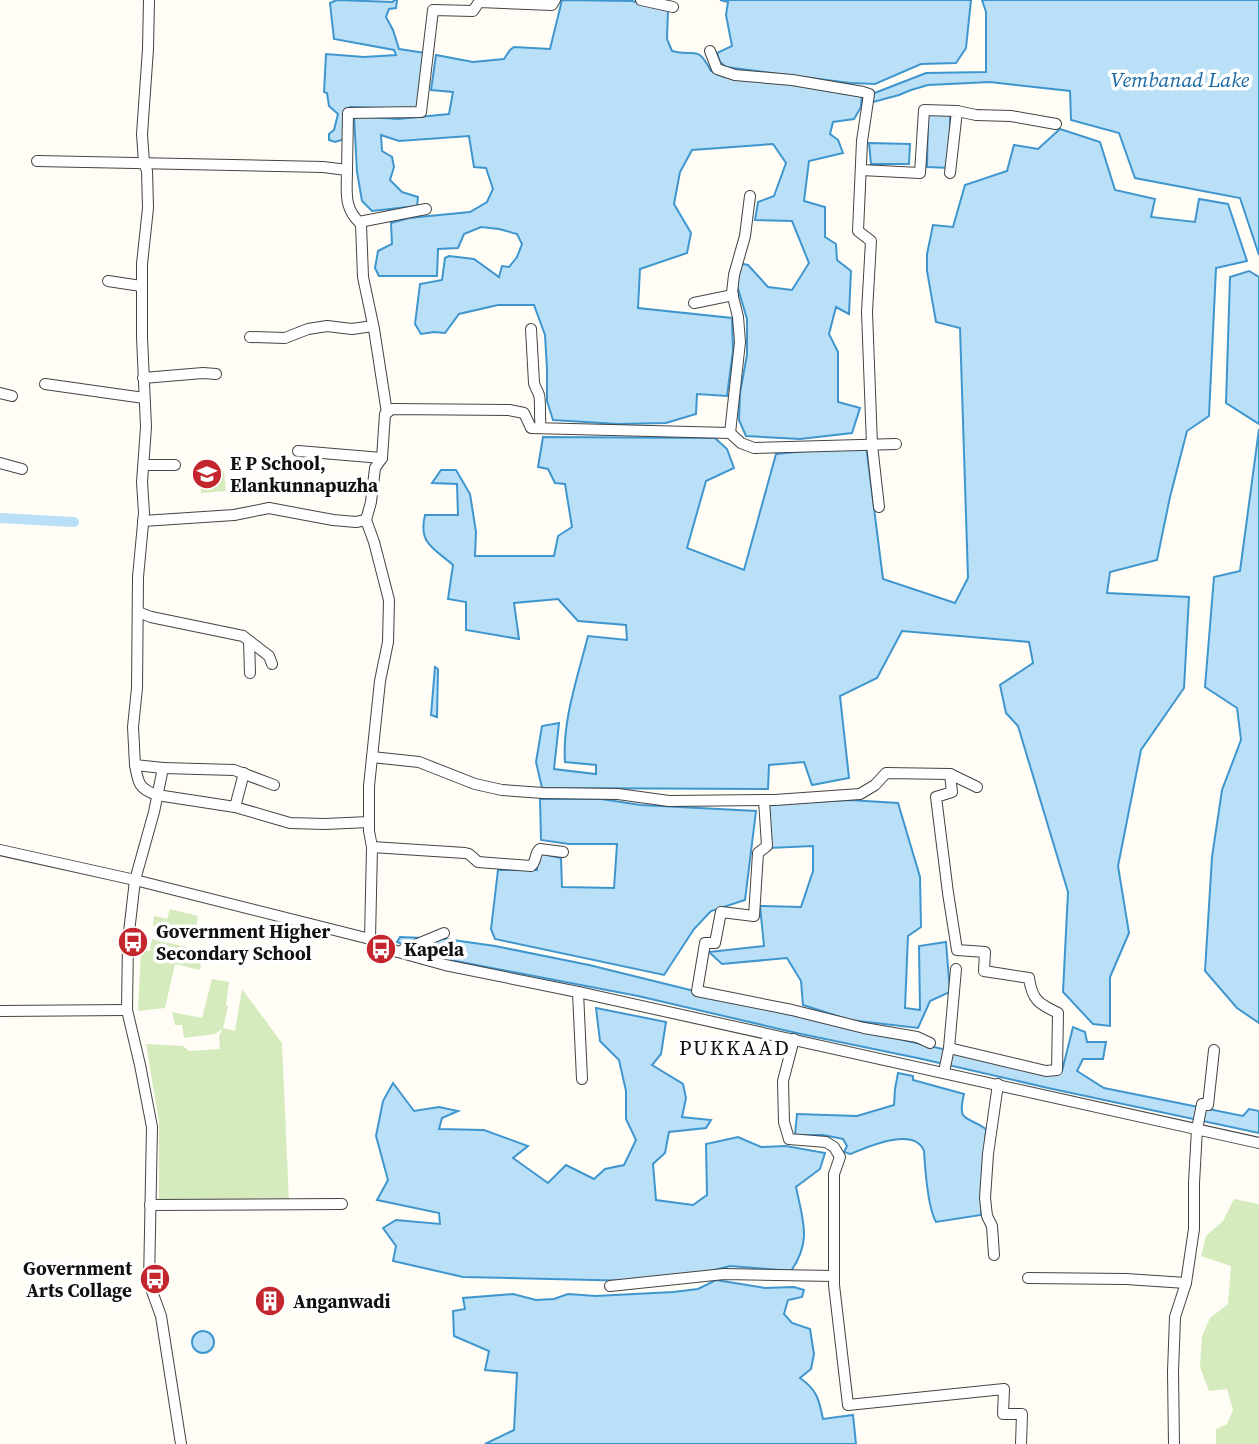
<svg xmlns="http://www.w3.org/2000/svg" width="1259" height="1444" font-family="'Source Serif 4',serif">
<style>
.green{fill:#d5ebbd}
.water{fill:#b9e0f7;stroke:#3f96cf;stroke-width:2}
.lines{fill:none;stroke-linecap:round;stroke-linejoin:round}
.canal{stroke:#b9e0f7;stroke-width:10}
.minor-casing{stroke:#444;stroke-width:12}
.minor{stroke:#fff;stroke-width:10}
.labels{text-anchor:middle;stroke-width:7;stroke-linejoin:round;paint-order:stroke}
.poi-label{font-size:19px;font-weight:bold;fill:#111;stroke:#fff;text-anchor:start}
.water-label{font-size:21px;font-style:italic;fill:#1768a6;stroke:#fff}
.neighbourhood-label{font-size:21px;letter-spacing:2px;fill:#111;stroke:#fff}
</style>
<rect width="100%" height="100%" fill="#fffdf5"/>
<g class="green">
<polygon points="224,471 226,491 201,493 199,473"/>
<polygon points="170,909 198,916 196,927 208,930 207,938 153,926 154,916 167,919"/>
<polygon points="152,939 203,951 200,970 175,964 165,1008 138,1011 141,950 150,951"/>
<polygon points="212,979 229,982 226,1005 228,1006 223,1028 235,1031 242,989 282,1043 289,1202 159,1205 159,1122 146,1044 183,1046 189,1051 220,1049 219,1037 222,1029 215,1034 184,1038 182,1025 175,1025 172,1012 202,1018"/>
<polygon points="1234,1199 1259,1204 1259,1444 1216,1444 1216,1429 1227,1424 1233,1410 1227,1389 1209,1391 1200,1367 1202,1336 1210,1318 1228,1304 1231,1266 1201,1256 1206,1236 1223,1221"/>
</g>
<g class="water">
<polygon points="337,0 393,2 394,0 397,0 396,8 389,9 386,17 393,30 399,49 426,53 419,109 350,107 345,110 345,139 335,142 329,140 329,134 334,130 338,114 329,106 327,93 324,92 326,54 364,57 396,55 394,50 334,39 330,3"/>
<path d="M562,0l70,1 36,9 -1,29 5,12c24,7 24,-8 39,20l13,6 48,4 90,13 -1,13 -7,12 -21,3 -3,12 8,6 5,13 -34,8 -5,40 21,6v30l11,7 1,16 14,11 -2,43 -13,-7 -7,27 9,18v50l22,6 -8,25 -52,6 -54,-3 -7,-16 1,-27 7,-38v-36l-11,-37 2,-19 10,2 20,22 24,3 17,-27 -17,-42 -37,-1 3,-18 16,-6 12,-33 -13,-19 -81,6 -12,22 -6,32 17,29 -4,20 -47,16 -2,39 94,10 1,33 -6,45 -30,-2 -1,20 -30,9 -48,1 -65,-4 -6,-19v-32l-2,-34 -11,-30h-36l-39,9 -14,19 -11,-1 -13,2 -6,-10 5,-40 22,-4 3,-22 4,-2 25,3 25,18 3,-11 7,1 8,-10 5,-13 -5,-10 -18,-5 -18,-2 -17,7 -6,14 -20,1 -1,27h-58l-4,-8 3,-17 14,-7 -1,-21 18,-5 61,-6 17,-10 6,-13 -7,-21 -12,-1 -5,-31 -70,5 -18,-6 1,16 10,6 2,10 -4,13 12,12 16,5 -1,9 -45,5 -10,-10 -5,-29 -3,-56 44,3 51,-5 4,-22 -22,-2 5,-35 37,7 31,-3 6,-9 4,-3 36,2z"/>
<polygon points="720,0 971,0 966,48 956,63 921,64 875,84 850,83 726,67 720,62 717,53 732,46 726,15 728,2"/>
<polygon points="982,0 1259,0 1259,255 1240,198 1135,178 1119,133 1071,120 1070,91 990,82 928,85 911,90 899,95 873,102 872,94 926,73 986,72 986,12"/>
<polygon points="928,114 950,114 950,168 927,167"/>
<path d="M1060,129l40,13 15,48 40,9 -4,18 44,5 4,-23 29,5 19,57 -31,7 -7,148 -22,15 -17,66 -13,63 -47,12 -3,21 82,4 -5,91 -43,62 -23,116 11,67 -19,44v49l-17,-2 -30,-32 5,-100 -50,-166 -12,-13 -6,-28 33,-22 -4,-21 -127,-11 -25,47 -37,18 9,82 -37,7 -8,-23 -35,3 -1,24 -226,-1 -6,-26 6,-36 17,-3 -5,46 42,5v-9l-31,-3c-3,-41 13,-86 23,-126l39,4 -1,-15 -48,-4 -20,-22 -44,4 5,36 -53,-9v-28l-18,-3 5,-34c-19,-17 -35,-21 -28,-50h33l-1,-31 -25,-1 9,-13h15l14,24 6,38 -1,24h79l4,-20 14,-9 -7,-43 -10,-1 -7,-14 -10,-2 5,-30 172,1 12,11 7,19 -28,13 -19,67 57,22 32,-116 90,-9 17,134 72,24 13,-25 -8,-250 -24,-6 -9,-51v-17l6,-29 20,2 12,-42 42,-14 7,-26 24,4z"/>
<polygon points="869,143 910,144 909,164 871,164"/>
<polygon points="1249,271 1259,277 1259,424 1226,403 1230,277"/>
<polygon points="1259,429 1259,1023 1237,1008 1205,971 1212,857 1222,790 1241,740 1237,708 1205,687 1214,577 1240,571"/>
<polygon points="435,667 438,669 437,717 431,715"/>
<polygon points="540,799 601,799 641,805 756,811 745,900 711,911 694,929 664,975 495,939 491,929 498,870 537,870 538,853 561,858 562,887 614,888 617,844 569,844 541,840"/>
<polygon points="849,800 898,803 920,877 921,927 908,936 905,1008 920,1010 919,946 946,942 950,992 930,1001 918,1028 850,1020 803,1005 801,981 787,958 722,964 709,952 764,946 760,906 801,907 813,871 813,846 769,848 767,804"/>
<polygon points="400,937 446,939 495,946 589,965 755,1006 1052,1074 1062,1071 1073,1027 1085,1032 1087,1042 1106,1042 1103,1059 1083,1059 1077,1071 1104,1088 1243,1116 1249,1109 1259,1111 1259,1133 1048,1088 922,1059 801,1034 638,996 440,958 397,942"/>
<path d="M596,1008l70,14 -5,32 -9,11 31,19 3,14 -4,19 29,3 -5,8 -37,4 -4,21 -12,11 3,36 37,5 14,-10 -1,-51 32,-7 23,10 25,-1 39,7 -5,16 -24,18c7,34 16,54 -5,84l-61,-5 -31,8 -63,7 -173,-4 -70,-16 3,-15 -13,-18 13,-8 44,4 -1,-11 -62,-13 11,-20 -12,-44 7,-35 10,-18 21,28 25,-4 19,4 -16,7 -3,11 45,1 44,16 -15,12 35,25 18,-18 28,14 11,-10 19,-4 12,-25 -10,-21v-28l-7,-31 -19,-19z"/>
<path d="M898,1073l15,3v4l51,14c-7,29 2,21 22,35l-5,86 -45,7c-8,-14 -11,-54 -12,-71 -10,-25 -56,-4 -74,3l-6,-2 3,-6 -4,-7 -20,-4h-28l2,-21 60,2 37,-11 1,-16z"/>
<path d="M716,1280l49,8 29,-1 10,3 -2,7 -14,3 -4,14 8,9 18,6 4,25 -3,15 -11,9c17,12 19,21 23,41l30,-4 3,29h-371l29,-14 3,-57 -32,-3 4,-19 -35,-15 -1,-25 12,-2 -2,-11 50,-4 23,6 18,-1 14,-5 28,2 77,-4 25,-3z"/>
<circle cx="203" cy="1342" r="11"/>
</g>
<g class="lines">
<polyline class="canal" points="0,518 74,522"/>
<g class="minor-casing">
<g id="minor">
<polyline points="149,0 148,49 142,134 144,163 147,171 148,208 142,264 142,337 146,427 142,482 144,513 138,577 137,688 133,727 135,765 163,768 154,812 135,880 128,941 127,1010 140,1065 152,1127 149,1283 161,1316 181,1444"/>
<polyline points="641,0 673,7"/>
<polyline points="710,51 717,69 735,75 792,80 863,92 869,94 862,141 858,231 871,241 867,312 872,445 879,507"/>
<polyline points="957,111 976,115 1011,116 1056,124"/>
<path d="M37,161l286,6 24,3c0,22 -4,38 14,54l2,53 11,52 13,84"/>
<polyline points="347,170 348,113 421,112 433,10 473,11 479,2 552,5 555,0"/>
<polyline points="861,170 920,173 924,110 957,111 950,173"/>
<polyline points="359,222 426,209"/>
<polyline points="108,281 141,286"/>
<polyline points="694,303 733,295"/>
<path d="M531,329l3,54c1,5 4,8 5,12 2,5 0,25 2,33"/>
<polyline points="250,337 285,338 308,329 327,326 352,329 373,326"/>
<polyline points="143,378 203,373 216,374"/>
<polyline points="45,384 144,398"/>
<polyline points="0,393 12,396"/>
<polyline points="730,433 740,342 738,317 732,293 734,275 745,236 750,196"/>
<polyline points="298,451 382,458"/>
<polyline points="0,463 22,469"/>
<polyline points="144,465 175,465"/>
<polyline points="143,521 234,515 269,508 333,520 356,522 366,520"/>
<polyline points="138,612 151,617 243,636 269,656 272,664"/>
<polyline points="249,641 250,673"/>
<path d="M372,757l47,5 56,22 27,6 41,3 75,1 51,7 106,-1 85,-6 15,-9 11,-12 64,1 2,18 -16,5 12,96 9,57 28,2 -1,19 45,7c3,22 10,26 29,35l-1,57 -11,1 -97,-23"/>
<path d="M135,765c3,18 4,24 22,30l78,12 55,16 35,1 44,-2"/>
<polyline points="163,768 234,770 274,785"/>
<polyline points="950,774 977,787"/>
<polyline points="764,800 767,846 758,853 754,916 721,912 715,943 705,943 697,991 792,1010 864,1028 917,1037 930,1043"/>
<polyline points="235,807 244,773"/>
<polyline points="372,847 369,831 369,786 380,681 388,642 389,600 374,542 366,520 371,502 375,468 382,458 385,414 392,409 509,410 524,413 531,428 730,433 741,443 754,448 896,444"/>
<polyline points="0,850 135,880 370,939 398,952 445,965 578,992 1259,1143"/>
<path d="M370,939l2,-92 93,6 4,1 9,8 53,4c6,-4 3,-13 9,-17l23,3"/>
<polyline points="398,952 444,933"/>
<polyline points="578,992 582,1079"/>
<polyline points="0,1011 127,1010"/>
<polyline points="794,1039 783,1081 784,1122 789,1139 826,1142 834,1147 840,1157 834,1174 834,1285 848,1405 1004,1389 1003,1414 1022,1414 1021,1444"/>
<polyline points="944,1072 949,1048 956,969"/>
<polyline points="150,1205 342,1204"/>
<polyline points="994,1255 992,1226 987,1216 985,1198 988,1154 998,1084"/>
<polyline points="1028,1278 1126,1279 1186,1283"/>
<polyline points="610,1286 724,1274 834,1276"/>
<polyline points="1174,1444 1173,1372 1175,1317 1186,1283 1194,1229 1194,1183 1197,1129 1202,1104 1208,1105 1214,1050"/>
</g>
</g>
<use href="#minor" class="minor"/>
</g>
<defs>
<g id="school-disc" transform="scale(1.575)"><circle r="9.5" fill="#c4262e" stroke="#fff"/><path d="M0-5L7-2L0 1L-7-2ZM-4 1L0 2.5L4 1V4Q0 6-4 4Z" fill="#fff"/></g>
<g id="bus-disc" transform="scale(1.575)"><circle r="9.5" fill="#c4262e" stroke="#fff"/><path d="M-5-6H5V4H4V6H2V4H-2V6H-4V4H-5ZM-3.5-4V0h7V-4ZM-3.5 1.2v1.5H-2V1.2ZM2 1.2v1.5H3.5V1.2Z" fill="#fff"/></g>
<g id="building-disc" transform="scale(1.575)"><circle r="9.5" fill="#c4262e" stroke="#fff"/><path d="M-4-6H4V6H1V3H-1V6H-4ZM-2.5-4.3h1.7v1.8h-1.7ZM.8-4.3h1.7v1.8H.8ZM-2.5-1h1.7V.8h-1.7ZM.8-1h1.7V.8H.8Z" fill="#fff"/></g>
</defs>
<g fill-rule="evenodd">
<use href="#school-disc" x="207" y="474"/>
<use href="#bus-disc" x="133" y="942"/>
<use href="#bus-disc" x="381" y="949"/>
<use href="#bus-disc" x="155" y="1279"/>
<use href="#building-disc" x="270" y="1301"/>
</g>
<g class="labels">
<g class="poi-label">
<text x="230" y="470">E P School,<tspan x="230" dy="22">Elankunnapuzha</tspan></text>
<text x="156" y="938">Government Higher<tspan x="156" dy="22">Secondary School</tspan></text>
<text x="404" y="956">Kapela</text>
<text x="132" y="1275" text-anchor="end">Government<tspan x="132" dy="22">Arts Collage</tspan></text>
<text x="293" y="1308">Anganwadi</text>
</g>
<g class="water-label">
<text x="1180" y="87">Vembanad Lake</text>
</g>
<g class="neighbourhood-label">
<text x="735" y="1055">PUKKAAD</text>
</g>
</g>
</svg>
